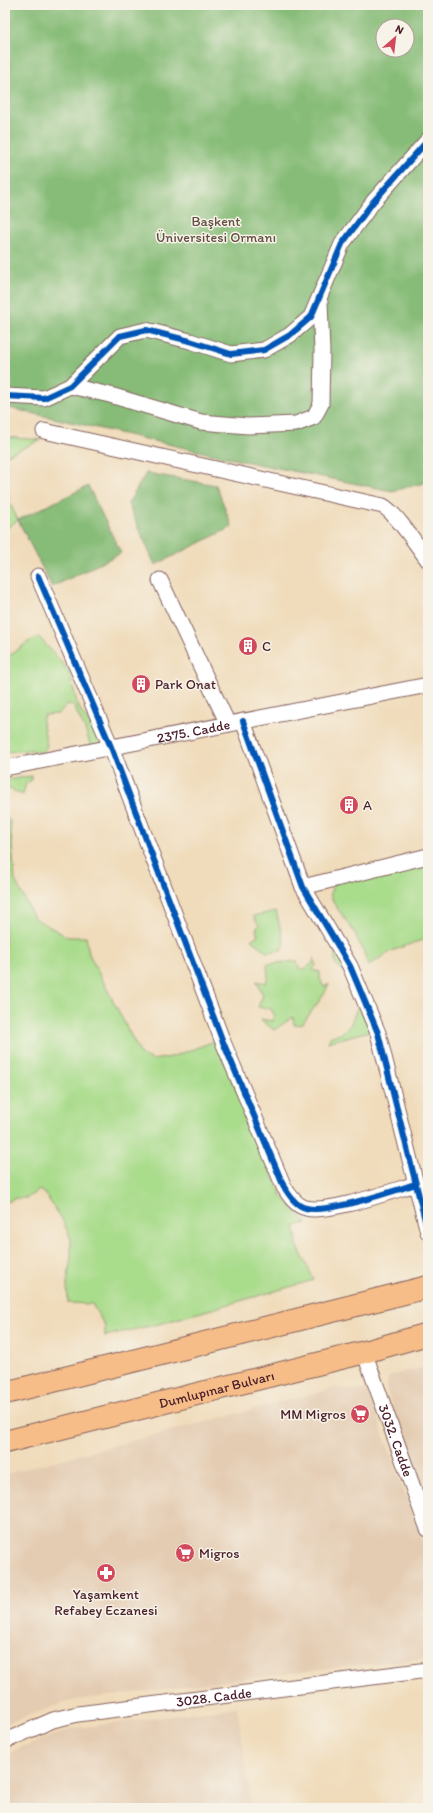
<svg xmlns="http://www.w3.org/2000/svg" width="433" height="1813" font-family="Itim,sans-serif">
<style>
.built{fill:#e4ccb2}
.green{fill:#a9dc8b;stroke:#7a7e5b}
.forest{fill:#86bc77;stroke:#686e51;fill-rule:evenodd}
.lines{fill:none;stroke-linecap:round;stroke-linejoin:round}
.minor-casing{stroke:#84615d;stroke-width:17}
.trunk-casing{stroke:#84615d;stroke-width:24}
.minor{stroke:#fff;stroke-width:15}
.trunk{stroke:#f7bd88;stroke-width:22}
.cycleway-casing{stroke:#f7f3e8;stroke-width:8}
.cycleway{stroke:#0057b8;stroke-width:6}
.labels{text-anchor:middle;stroke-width:3;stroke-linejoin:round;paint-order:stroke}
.park-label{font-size:14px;fill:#624e43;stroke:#f7f3e8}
.poi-label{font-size:14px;fill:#4a1f2b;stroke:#f7f3e8;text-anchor:start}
.street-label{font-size:14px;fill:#4a1f2b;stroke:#f7f3e8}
</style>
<rect width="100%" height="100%" fill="#f7f3e8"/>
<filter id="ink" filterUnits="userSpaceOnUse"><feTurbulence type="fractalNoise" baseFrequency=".025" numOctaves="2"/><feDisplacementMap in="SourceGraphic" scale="8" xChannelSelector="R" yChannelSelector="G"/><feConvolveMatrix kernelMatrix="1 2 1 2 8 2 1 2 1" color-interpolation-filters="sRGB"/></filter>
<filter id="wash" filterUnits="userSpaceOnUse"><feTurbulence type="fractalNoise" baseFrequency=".012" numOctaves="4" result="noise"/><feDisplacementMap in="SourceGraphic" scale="16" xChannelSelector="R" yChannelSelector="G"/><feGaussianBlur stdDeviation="0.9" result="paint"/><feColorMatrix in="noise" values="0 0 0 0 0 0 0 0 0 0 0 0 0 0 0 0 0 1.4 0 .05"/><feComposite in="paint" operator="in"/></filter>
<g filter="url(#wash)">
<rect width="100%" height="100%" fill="#f0dcbb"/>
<g class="built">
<polygon points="428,1366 428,1507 386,1388 389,1376"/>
<polygon points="335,1388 367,1390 428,1556 428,1609 423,1611 428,1633 428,1658 323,1669 70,1701 5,1724 5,1474"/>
<polygon points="237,1707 252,1808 5,1808 5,1758 19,1748 71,1729"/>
</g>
<g class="green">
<polygon points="5,437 41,440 5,456 9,501 18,520 5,529"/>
<polygon points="39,637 69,671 77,703 82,713 95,730 101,746 91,747 85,729 73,705 67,704 58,714 44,715 42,720 47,746 42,753 31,750 5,752 5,659 28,642"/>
<polygon points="32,776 32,780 26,783 23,795 5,787 5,780"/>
<polygon points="5,815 10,822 15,880 34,918 68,937 86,937 89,954 141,1055 153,1060 171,1057 215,1041 282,1196 307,1223 295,1226 297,1245 314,1280 159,1324 105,1336 105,1326 92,1304 68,1303 67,1283 71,1258 71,1239 62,1219 45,1194 39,1190 27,1198 16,1198 5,1203"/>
<polygon points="428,860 428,938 391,951 368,966 363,949 356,937 357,936 335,905 330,894 333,884"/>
<polygon points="276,911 284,943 281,950 267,952 251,940 258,935 256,930 259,925 253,916"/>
<polygon points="335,950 345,964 370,1031 328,1042 331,1036 341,1034 351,1024 358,1005 350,979 335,963"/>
<path d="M314,957l2,9 -4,4 8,2v7l4,8 5,-3c-6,15 -18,26 -26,40l-9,1 -1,-8 -19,13 -14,-11 13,2 1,-7 -3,-5 -13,-2 5,-12 -7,-14 9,2 3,-5 -1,-14 30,-3 2,8 5,1 9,-7z"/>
</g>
<g class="forest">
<path d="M5,5h423v477l-36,9 -159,-32 -228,-52zM383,26h24v24h-24z"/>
<polygon points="146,473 216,485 232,527 155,565 128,504"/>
<polygon points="88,486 121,553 52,587 18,520"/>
</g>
</g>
<g filter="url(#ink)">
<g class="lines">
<g class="minor-casing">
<g id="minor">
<polyline points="70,386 110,395 201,422 248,426 296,424 314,417 321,404 322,351 320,302"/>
<polyline points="5,396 44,398 70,386 120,336 146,330 190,341 231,354 264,350 290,335 311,317 342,244 373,202 428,140"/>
<path d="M44,431l339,75c13,7 35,41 45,54"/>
<path d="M38,576l73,171 112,295 61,145c5,8 12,19 22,21 21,6 86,-17 110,-24"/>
<polyline points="160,580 228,724"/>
<polyline points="243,721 303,887 350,966 378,1033 428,1232"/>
<path id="s1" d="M5,768l423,-83"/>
<polyline points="303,887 428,856"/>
<path id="s2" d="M364,1352l64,177"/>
<path id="s3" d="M5,1741l48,-21 25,-6 350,-44"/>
</g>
</g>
<g class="trunk-casing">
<g id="trunk">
<polyline points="5,1393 428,1287"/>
<path id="s4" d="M5,1442l356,-89 67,-19"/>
</g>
</g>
<use href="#minor" class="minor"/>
<use href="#trunk" class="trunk"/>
<g class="cycleway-casing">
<g id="cycleway">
<polyline points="5,396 44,398 70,386 120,336 146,330 190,341 231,354 264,350 290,335 311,317 342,244 373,202 428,140"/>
<path d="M38,576l73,171 112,295 61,145c5,8 12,19 22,21 21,6 86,-17 110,-24"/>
<polyline points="243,721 303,887 350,966 378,1033 428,1232"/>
</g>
</g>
<use href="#cycleway" class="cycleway"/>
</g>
</g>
<defs>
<g id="building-disc" transform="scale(1)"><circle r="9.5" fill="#d1495b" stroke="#f7f3e8"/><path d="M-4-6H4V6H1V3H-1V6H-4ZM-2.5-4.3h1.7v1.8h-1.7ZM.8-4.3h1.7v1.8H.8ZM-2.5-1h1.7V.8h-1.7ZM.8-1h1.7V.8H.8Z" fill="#fff"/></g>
<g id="supermarket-disc" transform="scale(1)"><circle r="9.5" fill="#d1495b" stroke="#f7f3e8"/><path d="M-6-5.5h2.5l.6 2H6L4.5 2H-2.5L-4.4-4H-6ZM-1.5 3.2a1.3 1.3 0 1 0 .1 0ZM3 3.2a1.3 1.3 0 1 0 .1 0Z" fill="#fff"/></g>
<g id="pharmacy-disc" transform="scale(1)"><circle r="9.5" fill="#d1495b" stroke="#f7f3e8"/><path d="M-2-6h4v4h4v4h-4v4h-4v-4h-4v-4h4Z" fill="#fff"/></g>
</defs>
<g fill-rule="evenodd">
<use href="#building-disc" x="248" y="646"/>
<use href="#building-disc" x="141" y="684"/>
<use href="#building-disc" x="349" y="805"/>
<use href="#supermarket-disc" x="360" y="1414"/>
<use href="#supermarket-disc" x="185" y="1553"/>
<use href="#pharmacy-disc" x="106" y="1573"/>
</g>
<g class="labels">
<g class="park-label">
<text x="216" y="226">Başkent<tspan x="216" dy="16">Üniversitesi Ormanı</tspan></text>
</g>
<g class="poi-label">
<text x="262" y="651">C</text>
<text x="155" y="689">Park Onat</text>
<text x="363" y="810">A</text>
<text x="346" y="1419" text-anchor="end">MM Migros</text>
<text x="199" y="1558">Migros</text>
<text x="106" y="1599" text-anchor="middle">Yaşamkent<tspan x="106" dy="16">Refabey Eczanesi</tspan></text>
</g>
<g class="street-label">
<text dy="5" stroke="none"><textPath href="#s1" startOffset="192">2375. Cadde</textPath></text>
<text dy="5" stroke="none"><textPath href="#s4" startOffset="218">Dumlupınar Bulvarı</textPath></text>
<text dy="5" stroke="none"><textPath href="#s2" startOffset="94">3032. Cadde</textPath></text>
<text dy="5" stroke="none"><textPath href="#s3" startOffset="215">3028. Cadde</textPath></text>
</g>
</g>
<rect width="433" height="1813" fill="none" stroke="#f7f3e8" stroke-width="20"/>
<g transform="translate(395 38) rotate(28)"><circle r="19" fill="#f7f3e8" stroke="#b29e9c"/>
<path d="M0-3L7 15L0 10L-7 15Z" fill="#d1495b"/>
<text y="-6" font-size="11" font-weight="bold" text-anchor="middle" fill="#4a1f2b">N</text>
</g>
</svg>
